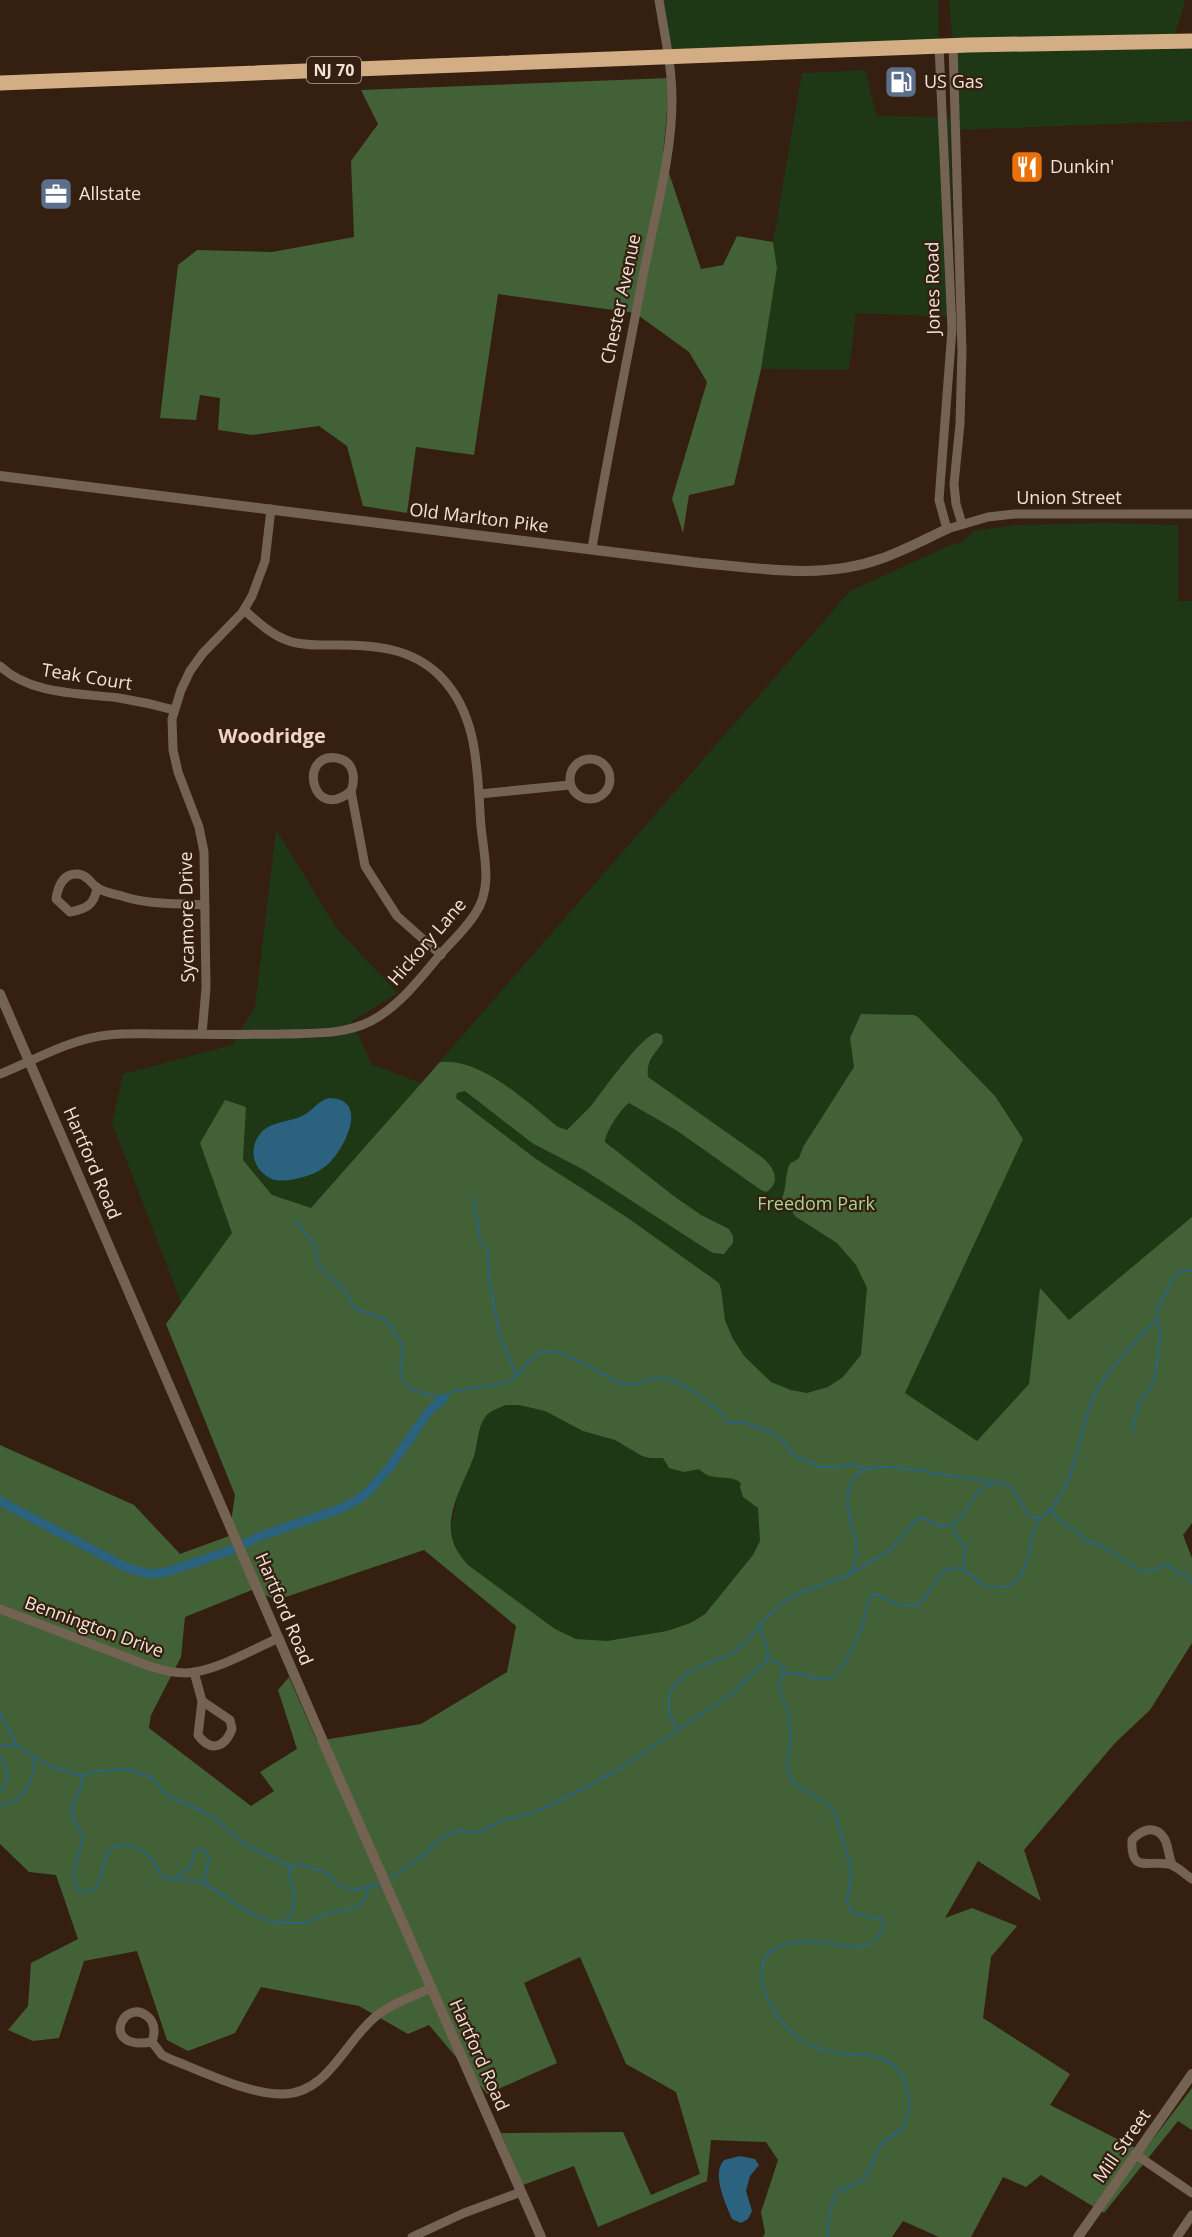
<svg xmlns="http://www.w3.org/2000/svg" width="1192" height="2237" font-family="'Open Sans',sans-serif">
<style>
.green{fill:#1e3715;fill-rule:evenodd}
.forest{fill:#426136;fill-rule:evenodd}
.water{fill:#2b6280}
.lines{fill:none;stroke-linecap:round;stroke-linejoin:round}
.stream{stroke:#2b6280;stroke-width:2}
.canal{stroke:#2b6280;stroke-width:9}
.minor{stroke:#746352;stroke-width:9}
.tertiary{stroke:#746352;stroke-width:10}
.trunk{stroke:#d3ad84;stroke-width:15}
.labels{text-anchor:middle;stroke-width:4.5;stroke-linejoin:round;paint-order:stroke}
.shield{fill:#351f11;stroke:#b9a89e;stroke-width:1.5}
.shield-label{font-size:16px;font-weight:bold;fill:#f2e3da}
.poi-label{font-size:18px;fill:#f2e3da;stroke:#351f11;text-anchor:start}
.street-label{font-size:18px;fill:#f2e3da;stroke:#351f11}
.park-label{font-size:18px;fill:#a5d793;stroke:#351f11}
.neighbourhood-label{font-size:20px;font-weight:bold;fill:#f1d3c1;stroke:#351f11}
</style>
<rect width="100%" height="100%" fill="#351f11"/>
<g class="green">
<polygon points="659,0 938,0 939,46 668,57"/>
<polygon points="949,0 1184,0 1184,5 1173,41 1192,41 1192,121 956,130 953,45"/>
<polygon points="865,70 877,116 950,117 954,317 856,313 849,370 761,369 777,268 773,242 802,73"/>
<path d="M1106,523l72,2v76h14v852l-460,127c-9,12 -17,27 -30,35 -32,22 -101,35 -138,20l-81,-57 -15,-13 -11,-13 -6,-20 2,-14 5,-27 13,-29 -305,-138 15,-22 -69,-179 11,-49 109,-29 23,-38 21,-178 61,100 61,64 -46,28 19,43 50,19 429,-492 96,-44 17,-6 10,-10 42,-6zM246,1107l-3,53 29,35 38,13 -78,25z"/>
</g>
<g class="forest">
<polygon points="670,78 663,155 701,269 723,265 737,236 773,242 777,268 761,369 734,485 689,495 683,533 672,499 707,382 689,352 635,313 498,294 474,455 416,447 407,513 363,506 347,446 319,426 253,435 218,430 220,398 200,395 196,420 160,418 178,265 197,250 272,252 354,237 351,161 378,124 361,90"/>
<path d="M861,1014l53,1 4,2 77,79 28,43 -118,254 72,48 52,-57 11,-96 29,32 123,-103v306l-9,12 9,23v85l-42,67 -35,33 -91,107 17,51 -63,-40 -33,57 27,-10 45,18 -26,31 -8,61 87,56 -20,31 93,47 49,-64v42l-14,-9 -74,92 -63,-38 -15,12 -23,-10 -32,60h-32l-36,-16 -11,16h-129l2,-4 -4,-21 17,-52 -12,-18 -55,-2 -4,41 -109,46 -24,-61 -51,19 -22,-52 122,-1 28,63 49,-21 -24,-82 -50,-28 -46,-107 -56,26 33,80 -70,31 -58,-69 -21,9 -49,-28 -98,-19 -26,46 -47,18 -21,-11 -30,-89 -53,10 -25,77 -26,3 -25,-11 20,-24 3,-43 47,-24 -22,-64 -27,-3 -29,-28v-399l134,60 46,49 49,-18 6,-41 -69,-171 66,-91 -32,-90 25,-43 21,7 -3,53 29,35 39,13 129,-146c42,-4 87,40 118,65l9,3c8,-8 16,-16 24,-24 12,-15 51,-72 66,-73l5,2 1,7c-9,13 -17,18 -15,35l115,81c11,10 19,24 3,34l-5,-2 -85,-60 -47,-27c-8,5 -24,30 -24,39l70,55 26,18 28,14 4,7v7l-9,11 -11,-1 -10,-6 -119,-77 -52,-27 -67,-52 -8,2 -1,5 80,61 89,57 94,67 2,6 4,31 8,19 12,18 26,25 20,8 16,3 21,-6 15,-10 18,-22 6,-67 -11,-23 -19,-22 -41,-26 -14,-19c5,-9 3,-30 9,-35 3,-2 6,-3 8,-5l4,-11 51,-80 -4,-29zM506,1405h13l26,6 38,20 32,9 27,16 8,2h13l6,10 15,4 15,-3c13,14 30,4 42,14l-1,4 3,10 15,11 2,33 -7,14 -48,59 -15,9 -23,8 -60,10 -31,-2 -21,-10 -87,-64c-9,-10 -15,-19 -17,-33 -2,-27 14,-51 23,-76 4,-12 3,-29 12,-40 5,-6 13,-8 20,-11zM424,1550l92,76 -9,46 -86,52 -104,17 -28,-64 -11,13 19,59 -37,23 14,19 -23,15 -102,-78 2,-13 30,-58 4,-40 67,-27 25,10z"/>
</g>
<g class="water">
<path d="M329,1098c40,1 17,47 2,63 -7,8 -18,14 -28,16 -9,3 -22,5 -31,2 -17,-7 -24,-27 -14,-42 9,-16 29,-14 44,-21 11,-5 15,-15 27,-18z"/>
<path d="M740,2156l15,3 4,6 -9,11 -4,15 6,20 -4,8 -7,4 -9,-4c-6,-15 -21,-45 -8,-59z"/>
</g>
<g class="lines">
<g class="stream">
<polyline points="475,1198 474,1209 478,1223 480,1240 487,1249 489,1277 500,1338 517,1376"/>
<path d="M295,1220l21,27c-3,22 16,29 28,43 4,5 7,12 10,18l30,11 8,7 2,8 7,8 2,10 -3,24 11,14 33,8 10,-7 52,-8c17,-7 24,-32 43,-32 15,-1 55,25 72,32 17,6 21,-4 35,-5 22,-1 62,28 73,45h17l30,12 10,9 7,11 27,12h20l8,-3 19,5"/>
<polyline points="1135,1431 1132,1426 1140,1402 1154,1383 1160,1340 1159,1326 1156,1320 1159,1306 1174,1277 1181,1270 1192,1271"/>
<path d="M997,1482c21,4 22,20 32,34l10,1"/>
<polyline points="1049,1509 1060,1521 1079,1533 1087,1541 1103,1547 1142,1571 1151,1571 1167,1564 1177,1572 1184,1573 1192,1583"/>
<polyline points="953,1526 955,1533 965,1548 963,1570"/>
<path d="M851,1572c11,-18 3,-34 -1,-53 -14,-63 36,-54 78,-47 21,3 42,7 64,10"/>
<path d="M769,1658l16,9 -7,18 10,27 3,28 -4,23 1,9 7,12 33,20 8,11 16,57 -5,27 2,10 7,5 26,5 2,6c-3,9 -8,16 -17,20 -13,5 -32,-2 -46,-3 -21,-2 -56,0 -59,26 -2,15 3,26 10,39 15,28 42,45 73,47 14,1 28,0 40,6 23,11 31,47 17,68 -6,7 -15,9 -21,17 -8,11 -9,27 -20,36 -7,5 -17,6 -24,11l-7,18 -3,27"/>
<path d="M782,1674c5,0 10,-1 14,-1 12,2 20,8 32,6 12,-2 31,-42 34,-53 4,-10 3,-22 10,-31h6l18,9 19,2c20,-11 19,-39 41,-38 13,1 16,11 26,16 9,5 23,5 31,-1 23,-19 13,-44 25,-62 3,-5 3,-3 7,-6 8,-8 16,-19 21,-30 13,-28 15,-59 27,-87 11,-25 44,-59 63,-78"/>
<polyline points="0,1713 17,1746"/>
<path d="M678,1730c-9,-13 -14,-27 -5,-42 13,-22 42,-24 62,-37 21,-16 30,-37 52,-51 18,-12 39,-16 59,-24 11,-6 41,-23 50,-32 7,-8 12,-17 20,-24l8,-2 15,8 14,-1c3,-4 7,-6 10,-10 10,-15 14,-29 33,-32"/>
<path d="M0,1745l17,1 31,19 34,11 10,-4 34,-3 25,8 16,18 35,16 14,8 26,24 49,24 6,-3c9,2 19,5 27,8 7,3 9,9 15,13 11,7 30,3 42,-2"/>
<path d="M0,1756c8,11 12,26 0,35"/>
<path d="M82,1776c3,13 -12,24 -10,38 1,8 8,14 11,22 -1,18 -19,43 -1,56 31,1 11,-46 40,-47 15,0 27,9 34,21 3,5 3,9 8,11 11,5 25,2 37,5 39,20 55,48 105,40 9,-2 16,-8 26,-10 23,-4 29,1 37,-25"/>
<polyline points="0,1805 13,1802 20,1797 31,1781 35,1758"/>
<polyline points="175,1878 191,1867 194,1851 204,1849 209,1857 204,1884"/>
<polyline points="389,1879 421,1857 444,1836 460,1831 479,1832 501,1821 529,1814 552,1805 621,1768 733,1693 767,1660 768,1651 760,1627"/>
<path d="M286,1920c13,-10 9,-31 2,-44l2,-8"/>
</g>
<polyline class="canal" points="0,1501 127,1568 150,1574 167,1572 229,1551 258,1537 340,1509 357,1500 368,1492 389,1468 429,1411 444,1398"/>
<g class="minor">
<polyline points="953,45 962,351 960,424 954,484 956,504 962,524"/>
<polyline points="939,46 952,329 939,500 947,529 988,517 1014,514 1192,514"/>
<path d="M592,548c16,-95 35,-188 53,-282 11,-55 27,-111 27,-167 0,-33 -8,-67 -13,-99"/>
<path d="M0,666c31,29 79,27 119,32 19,3 37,7 55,12"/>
<circle cx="590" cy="779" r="20"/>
<path d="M351,791c-39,33 -54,-39 -14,-33 17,3 19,20 14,33l14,75 32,50 44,39"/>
<polyline points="479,794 570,785"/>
<path d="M97,887c-2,17 -10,22 -27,25l-14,-13c2,-13 7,-26 22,-25 9,1 12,8 18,13 6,5 19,7 26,9 27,9 55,7 83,9"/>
<polyline points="202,1034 206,988 204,852 199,827 178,772 173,750 172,719 181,690 190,671 203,653 242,613 252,596 265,561 271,509"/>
<path d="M0,1074c35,-14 70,-35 108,-39 17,-2 33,-1 50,-1 41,0 83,1 125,0 30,-1 61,1 88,-13 27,-14 49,-42 68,-65 12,-14 26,-26 36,-42 18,-26 9,-58 6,-87 -4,-52 -1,-111 -41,-151 -28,-28 -65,-31 -102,-31 -16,0 -34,1 -49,-4 -18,-6 -31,-19 -45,-31"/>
<path d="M0,1609l149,57c12,4 24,7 37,7 29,-1 67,-24 93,-35"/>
<path d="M194,1672l8,29 -4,34c13,18 27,12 34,-6l-2,-9 -28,-19"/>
<path d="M1173,1866c-5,-9 -4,-20 -9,-28 -9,-14 -23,-8 -32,2 -2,36 19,18 40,25 7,3 14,10 20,14"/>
<path d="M152,2042c-53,9 -29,-45 -5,-26 9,7 8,17 5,26l10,13 8,4c32,12 78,35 111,35 46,1 63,-51 93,-76 16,-14 38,-21 57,-30"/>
<polyline points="1135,2154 1192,2193"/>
<polyline points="412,2237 464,2213 521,2192"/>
<polyline points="1177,2237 1192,2215"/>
</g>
<g class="tertiary">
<path d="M0,476l700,87c60,5 121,17 180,-4 23,-8 45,-20 67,-30"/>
<polyline points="0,994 325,1746 541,2237"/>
<polyline points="1078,2237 1192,2074"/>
</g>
<polyline class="trunk" points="0,83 968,45 1192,41"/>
</g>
<defs>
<g id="fuel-square" transform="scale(1.725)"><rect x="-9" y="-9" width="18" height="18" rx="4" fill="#5c6f8a" stroke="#351f11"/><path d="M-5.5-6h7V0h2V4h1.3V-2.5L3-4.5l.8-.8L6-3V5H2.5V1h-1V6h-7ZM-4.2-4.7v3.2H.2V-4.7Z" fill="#fff"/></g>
<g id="restaurant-square" transform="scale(1.725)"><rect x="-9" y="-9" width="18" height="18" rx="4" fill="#e8710a" stroke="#351f11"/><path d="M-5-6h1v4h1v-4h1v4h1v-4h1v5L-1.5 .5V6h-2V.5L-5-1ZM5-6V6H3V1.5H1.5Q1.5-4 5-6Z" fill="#fff"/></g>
<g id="office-square" transform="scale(1.725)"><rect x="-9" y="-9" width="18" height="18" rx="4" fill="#5c6f8a" stroke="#351f11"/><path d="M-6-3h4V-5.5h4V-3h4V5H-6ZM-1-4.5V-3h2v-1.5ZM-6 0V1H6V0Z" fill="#fff"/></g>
</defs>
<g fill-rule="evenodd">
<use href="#fuel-square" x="901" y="82"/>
<use href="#restaurant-square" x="1027" y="167"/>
<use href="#office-square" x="56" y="194"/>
</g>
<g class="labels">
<rect class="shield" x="307" y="57" width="54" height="26" rx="4.5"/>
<g class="shield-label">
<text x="334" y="76">NJ 70</text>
</g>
<g class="poi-label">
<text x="924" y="88">US Gas</text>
<text x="1050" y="173">Dunkin'</text>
<text x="79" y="200">Allstate</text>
</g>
<g class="street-label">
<text transform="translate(933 288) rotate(-91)" y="6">Jones Road</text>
<text transform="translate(621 299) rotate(-78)" y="6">Chester Avenue</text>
<text x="1069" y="504">Union Street</text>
<text transform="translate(479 518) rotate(7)" y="6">Old Marlton Pike</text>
<text transform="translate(87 677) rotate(9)" y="6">Teak Court</text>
<text transform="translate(187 917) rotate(-91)" y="6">Sycamore Drive</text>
<text transform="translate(427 942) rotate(-49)" y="6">Hickory Lane</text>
<text transform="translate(92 1163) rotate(67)" y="6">Hartford Road</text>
<text transform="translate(284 1609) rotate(67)" y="6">Hartford Road</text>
<text transform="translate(94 1627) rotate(20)" y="6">Bennington Drive</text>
<text transform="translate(479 2055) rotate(66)" y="6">Hartford Road</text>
<text transform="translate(1122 2146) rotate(-55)" y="6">Mill Street</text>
</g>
<g class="park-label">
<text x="816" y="1210">Freedom Park</text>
</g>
<g class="neighbourhood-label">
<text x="272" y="743">Woodridge</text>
</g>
</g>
</svg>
